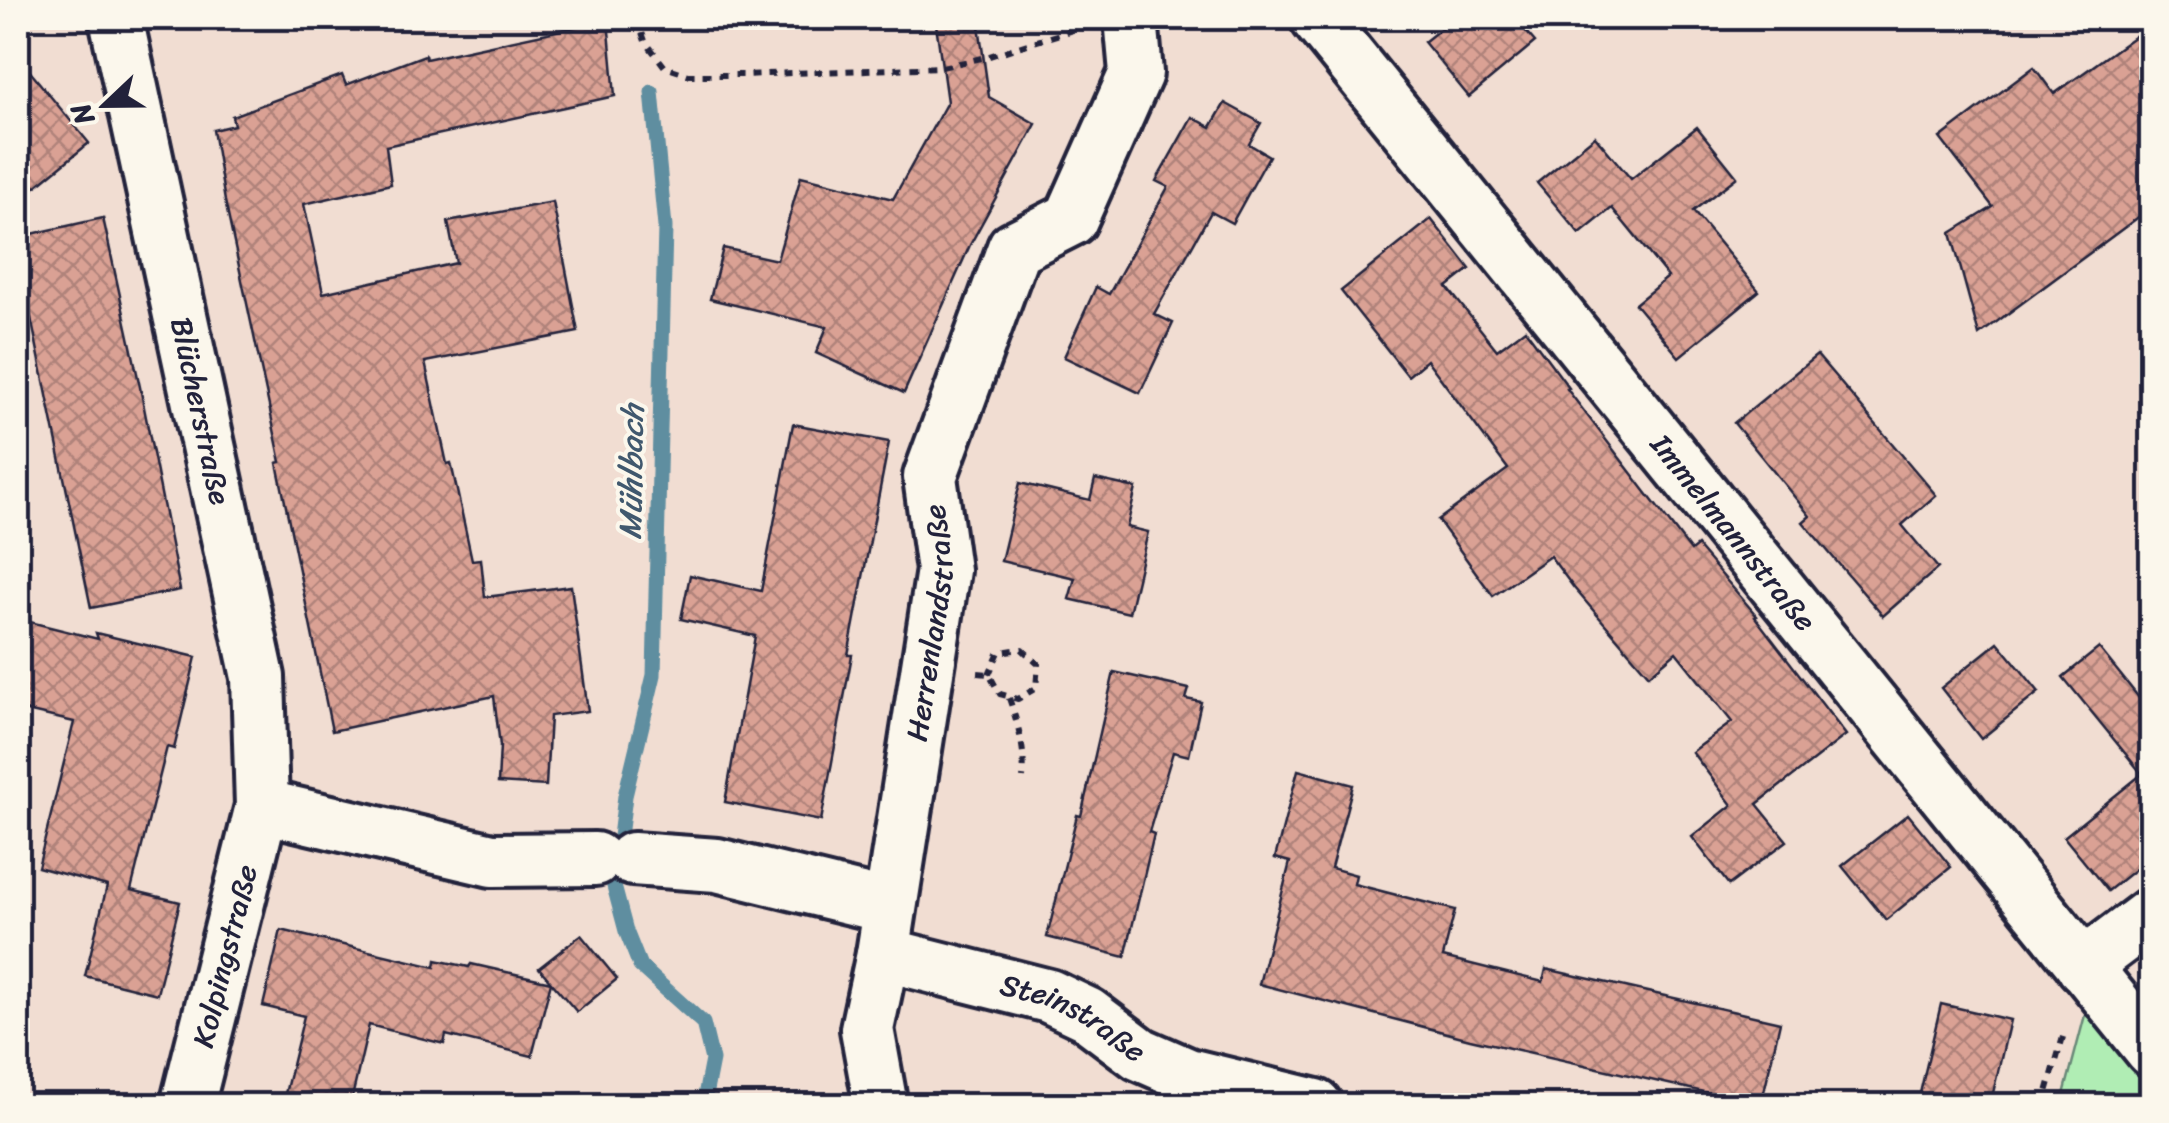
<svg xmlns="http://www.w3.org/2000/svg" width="2169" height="1123" font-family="Sriracha,sans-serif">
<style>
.green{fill:#b0edb4;stroke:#698878;stroke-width:2.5}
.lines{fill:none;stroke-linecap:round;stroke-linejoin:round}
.stream{stroke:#5f8ea0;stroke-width:15}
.building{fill:url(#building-cross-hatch);stroke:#22223b;stroke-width:2.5}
.minor-casing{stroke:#22223b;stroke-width:60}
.path{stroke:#22223b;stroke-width:6;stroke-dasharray:8 8;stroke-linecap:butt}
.minor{stroke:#fbf7ec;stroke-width:52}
.labels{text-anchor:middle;stroke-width:8;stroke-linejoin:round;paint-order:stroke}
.street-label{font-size:30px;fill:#22223b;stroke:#fbf7ec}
.water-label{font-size:32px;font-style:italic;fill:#40586e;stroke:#fbf7ec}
</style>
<defs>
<pattern id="building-cross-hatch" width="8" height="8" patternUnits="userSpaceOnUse" patternTransform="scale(2.5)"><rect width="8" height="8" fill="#daa194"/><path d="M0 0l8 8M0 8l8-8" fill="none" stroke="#b0837a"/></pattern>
</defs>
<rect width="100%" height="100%" fill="#f1ddd2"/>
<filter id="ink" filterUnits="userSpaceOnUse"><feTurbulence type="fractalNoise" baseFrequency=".01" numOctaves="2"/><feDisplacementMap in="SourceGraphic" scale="20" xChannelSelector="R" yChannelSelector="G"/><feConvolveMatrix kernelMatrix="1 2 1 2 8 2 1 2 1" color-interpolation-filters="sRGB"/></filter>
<g filter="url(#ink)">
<polygon class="green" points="2085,1015 2102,1025 2151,1093 2151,1105 2061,1106"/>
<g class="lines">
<polyline class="stream" points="652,92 665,227 654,675 625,796 614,886 626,931 640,966 703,1023 712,1060 703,1106"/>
</g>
<g class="building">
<polygon points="978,18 989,97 1036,124 970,245 904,393 816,353 827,327 710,299 723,248 777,260 801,176 893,199 947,102 936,24"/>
<polygon points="1454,18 1514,18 1535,42 1469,97 1424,42"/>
<polygon points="608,20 615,96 386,146 391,184 304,204 323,293 456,263 448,222 553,202 578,332 425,362 447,464 451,463 472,560 481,559 485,597 571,586 588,711 550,716 546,786 498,783 500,746 494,696 332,731 277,463 281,462 225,201 213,130 234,125 232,116 342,75 346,85 425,55 426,59"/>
<polygon points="2152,24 2152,207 1979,335 1951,233 1993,207 1940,138 2034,67 2054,94"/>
<polygon points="18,57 89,143 18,201"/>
<polygon points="1225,103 1261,123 1249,144 1269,156 1232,223 1211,212 1154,314 1173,323 1140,393 1064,357 1096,287 1109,294 1168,187 1156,181 1192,117 1211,127"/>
<polygon points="1697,127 1737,177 1693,211 1759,291 1679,357 1635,304 1668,277 1612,208 1580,234 1537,183 1595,136 1631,179"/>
<polygon points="103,218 140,387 180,590 91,608 18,255 18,237"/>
<polygon points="1431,219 1470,269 1447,287 1497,350 1525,329 1569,388 1567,389 1691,551 1697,546 1757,616 1755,617 1846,735 1757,804 1787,841 1729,885 1692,837 1732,805 1692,752 1732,722 1676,652 1649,675 1574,588 1550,556 1493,596 1438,520 1508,469 1427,360 1408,376 1341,291"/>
<polygon points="1817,355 1936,495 1902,525 1938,568 1883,616 1803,522 1810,516 1734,423"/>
<polygon points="793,424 889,442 848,655 852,655 821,821 725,802 755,636 681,619 690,575 761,591"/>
<polygon points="1095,479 1136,488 1127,527 1148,532 1129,613 1069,599 1075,578 1001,561 1020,483 1090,500"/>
<polygon points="18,619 98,639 96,633 196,657 174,749 167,747 131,890 180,902 157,994 85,976 107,886 38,867 74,722 18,709"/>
<polygon points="1998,642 2039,692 1981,739 1941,688"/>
<polygon points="2099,648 2152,714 2152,856 2108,891 2064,837 2142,774 2063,677"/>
<polygon points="1114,672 1189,689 1186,699 1201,702 1189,756 1173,752 1149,832 1154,834 1125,957 1047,937 1077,815 1081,816"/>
<polygon points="1298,770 1353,785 1331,868 1356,875 1354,884 1455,910 1443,957 1543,982 1546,969 1780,1022 1761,1105 1470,1039 1259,984 1290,862 1275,858"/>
<polygon points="1908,814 1951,867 1886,920 1842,866"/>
<polygon points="281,930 435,967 436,960 469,967 471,964 551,982 532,1056 446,1035 444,1044 369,1025 350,1106 282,1106 304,1016 263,1006"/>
<polygon points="581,935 617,979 577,1012 539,968"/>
<polygon points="1941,1004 2010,1020 1990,1106 1917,1106"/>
</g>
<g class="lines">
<g class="minor-casing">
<g id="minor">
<path id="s1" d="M116,18l142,659 4,129 -75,300"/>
<path id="s2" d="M1317,18l835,1032"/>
<polyline points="262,806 492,860 595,859"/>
<polyline points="633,859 717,865 889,907"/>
<path id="s3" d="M883,954l166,42 38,18 53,40 48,21 128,31"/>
<polyline points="2083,966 2152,914"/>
<path id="s4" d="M881,1106l-14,-77 16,-75 60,-384 -13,-93 84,-229 57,-29 65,-146 -5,-55"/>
</g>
</g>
<g class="path">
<polyline points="637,18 645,41 665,67 689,75 743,75 942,67 986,57 1079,28"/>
<polyline points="978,673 989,674 1000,694 1018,699 1036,688 1038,664 1022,649 999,652 989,674"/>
<path d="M1009,698c9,27 17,52 14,80"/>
<polyline points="2043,1106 2065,1030"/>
</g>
<use href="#minor" class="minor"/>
</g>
</g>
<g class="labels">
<g class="street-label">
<text dy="10" stroke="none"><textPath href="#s1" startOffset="402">Blücherstraße</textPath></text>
<text dy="10" stroke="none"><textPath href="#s2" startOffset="662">Immelmannstraße</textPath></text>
<text dy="10" stroke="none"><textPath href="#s4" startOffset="490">Herrenlandstraße</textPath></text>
<text transform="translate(225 956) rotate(-76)" y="10">Kolpingstraße</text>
<text dy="10" stroke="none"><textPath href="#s3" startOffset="202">Steinstraße</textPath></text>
</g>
<g class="water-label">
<text transform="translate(631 472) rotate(-89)" y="11">Mühlbach</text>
</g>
</g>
<rect width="2169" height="1123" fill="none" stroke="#fbf7ec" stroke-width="60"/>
<rect x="30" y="30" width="2109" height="1063" fill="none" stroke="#22223b" stroke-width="4" filter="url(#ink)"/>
<g transform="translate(105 105) rotate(248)" stroke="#fbf7ec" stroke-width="8" paint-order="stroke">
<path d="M0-8L18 38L0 25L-18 38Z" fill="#22223b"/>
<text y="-15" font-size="28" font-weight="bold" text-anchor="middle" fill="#22223b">N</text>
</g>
</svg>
